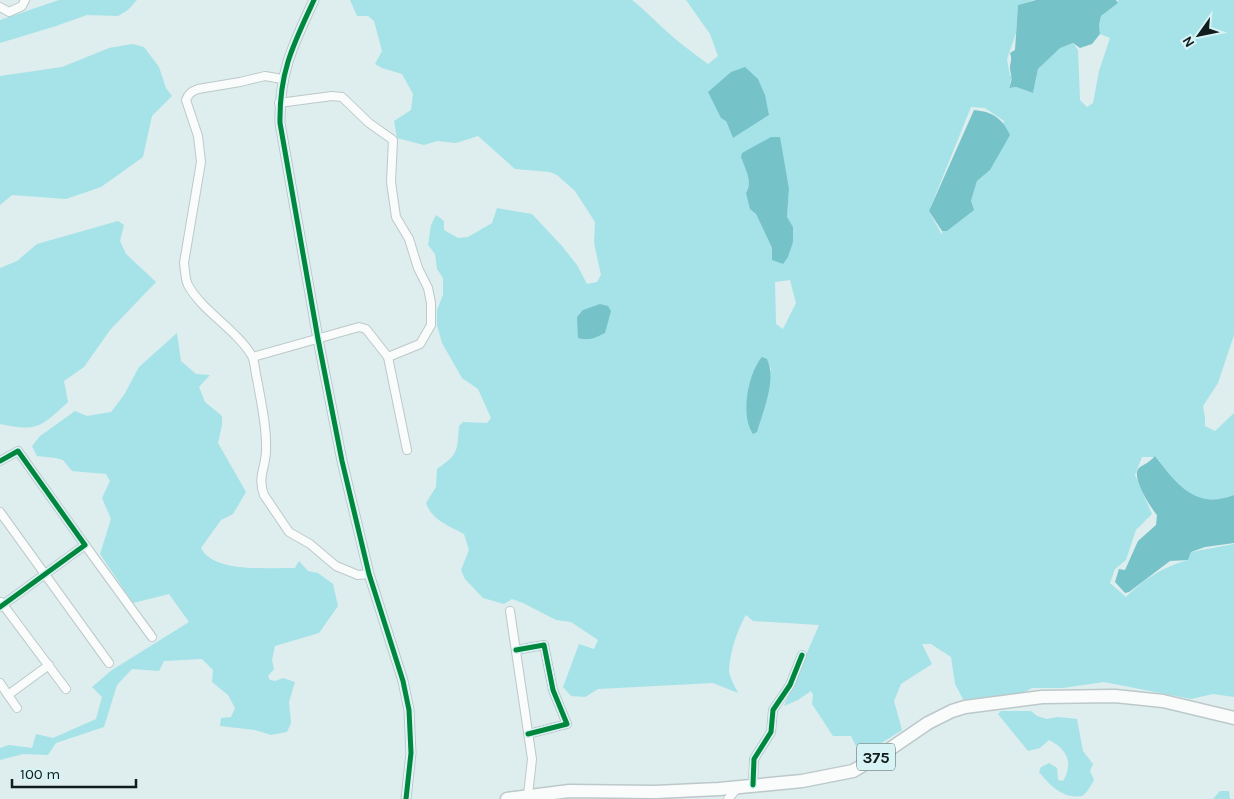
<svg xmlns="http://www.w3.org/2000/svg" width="1234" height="799" font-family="Karla,sans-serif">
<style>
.green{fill:#a5e3e8;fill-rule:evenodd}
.water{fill:#76c2c9}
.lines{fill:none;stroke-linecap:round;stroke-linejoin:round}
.minor-casing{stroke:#bcc8c9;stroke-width:10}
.tertiary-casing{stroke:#bcc8c9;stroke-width:11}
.trunk-casing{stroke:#bcc8c9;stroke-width:15}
.minor{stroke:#fafcfc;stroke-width:8}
.tertiary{stroke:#fafcfc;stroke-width:9}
.trunk{stroke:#fafcfc;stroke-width:12}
.cycleway-casing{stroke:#d7f3f5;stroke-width:8}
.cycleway{stroke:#00873e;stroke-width:5}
.labels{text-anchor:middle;stroke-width:5;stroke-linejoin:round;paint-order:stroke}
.shield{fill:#d7f3f5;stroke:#4c5c5d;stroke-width:1}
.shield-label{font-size:16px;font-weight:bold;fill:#111c1c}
</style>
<rect width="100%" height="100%" fill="#deedee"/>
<g class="green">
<polygon points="59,0 137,0 128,10 118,16 87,15 56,26 0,43 0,20"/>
<path d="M350,0h282c12,9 21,19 32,29 14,13 29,24 44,35l10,-8 -8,-22 -24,-34h348l-16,5 -2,28 -9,26 3,17 2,-1 -3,13 7,-1 17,6 5,-24 21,-21 14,-5 5,7 2,50 7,7 6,-4 6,-32 11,-33 -10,-4 -1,-9 2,-9 17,-13v-3h116v335l-16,48 -15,23 2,12v8l10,5 19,-18v82c-39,15 -57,-11 -78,-38h-14l-7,18 17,39 -16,16 -10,30 -11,9 -5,14 16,14c20,-19 35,-29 62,-37l3,-8 43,-8v153l-21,-3 -22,5 -87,-17 -41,6h-31l-11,6 -57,7 -9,-17 -4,-27 -20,-13h-9l10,20 -31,20 -7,17 8,29 -22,14 -22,6 -7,-14h-18l-21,-32 1,-9 -2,-4 -13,9 -14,6 35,-81 -66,-4 -7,-6c-9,15 -16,37 -17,55 0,7 6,16 9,23l-25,-10 -115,6 -13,8 -14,-1 -8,-9 16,-43 15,5 4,-9 -27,-18 -15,-2 -33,-17 -11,-4 -8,5 -21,-6 -18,-19 -4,-9 8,-20 -5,-16c-15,-8 -32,-14 -38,-31l10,-16 1,-18c22,-15 20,-18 22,-43l4,-4 24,1 4,-5 -13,-29 -16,-11 -20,-35 -5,-18v-15l6,-15v-17l-6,-9 -2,-15 -7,-9 3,-20 5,-10 8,6v9l14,8 10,-1 24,-14 5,-15 35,6 30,32 15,19 10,19 10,-2 4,-7 -7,-32 1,-21 -20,-31 -18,-16 -7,-3 -35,-3 -37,-33 -22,7 -19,-2 -13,4 -27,-7 -3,-17 17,-11 2,-16 -11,-20 -20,-6 -7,-4 7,-13 -8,-30 -6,-5h-11zM971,107l14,1 19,13 -14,49 -13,11 -6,20 2,9 -26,21h-5v4l-13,-24zM769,115l-36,23 -7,-17zM741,157l48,32 -2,28 -15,43v-12l-26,-55c7,-12 -1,-24 -5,-36zM790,280l6,23 -13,26 -7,-5 -1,-42zM767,359l4,10 -20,63 -4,-24z"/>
<polygon points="132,44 144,47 159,67 166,88 172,96 152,116 143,157 101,187 66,199 12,195 0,205 0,76 62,67 109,48"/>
<path d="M118,221l6,4 -4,16 6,13 30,28 -46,48 -26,37 -20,14 4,21c-27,25 -31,30 -68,22v-156l17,-7 20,-17z"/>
<path d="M177,333l4,28 15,13 14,1 -11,12 6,15 17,14v9l-4,18 28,49 -13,22 -12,6 -20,28c13,26 68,19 94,20l4,-7 9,10 10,2 15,11 5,22 -19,27 -44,13 -3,14 2,9 -6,7 2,4 5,1 8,-3 12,4 -6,20 2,21 -4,9 -16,3 -16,-5 -35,-4 1,-8 10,-1 4,-9 -7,-13 -16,-13 1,-12 -11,-11 -38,2 -5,10 -27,-2 -15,16 -13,42 -48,16 -8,12 -25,-1 -23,6v-12l9,-3 23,3 4,-14 17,4 43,-19 6,-22 -10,-10 20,-17 77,-48 -20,-28 -36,9 -33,-49 11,-35 -9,-21 8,-17 -4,-7 -34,-3 -9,-11 -7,-2 -19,-2 -5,-10 8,-10 35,-25 12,5 24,-4 13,-17 15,-28z"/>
<path d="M1001,711h30l6,5 10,3 11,-2 19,2 6,32 10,13 -3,7 4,9c-3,5 -7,13 -12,16 -20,3 -32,-11 -43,-24l2,-5 8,-4 8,5 1,12 5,1c11,-18 4,-32 -14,-41l-9,8 -12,3 -30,-37z"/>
<polygon points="1220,791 1229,791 1230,799 1213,799"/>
</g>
<g class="water">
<path d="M1036,0h80l2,3 -17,13 -2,9 1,9 -8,10 -12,4 -7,-5 -13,5 -22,21 -5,24 -17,-6 -7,1c5,-12 1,-12 1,-22 1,-6 2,-7 0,-13l5,-3 3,-45z"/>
<polygon points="745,67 758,79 765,95 769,115 733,138 726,121 721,118 708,92 731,72"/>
<path d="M974,110c19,2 28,8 36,25l-20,35 -13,11 -6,20 3,9 -27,21h-5l-13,-20z"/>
<path d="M771,137h9l9,52 -2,28 6,10v15l-5,15 -5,7 -11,-4v-12l-16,-34 -6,-5 -4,-16c7,-12 -1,-24 -5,-36l1,-4z"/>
<path d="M600,304l8,2 3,5 -6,22c-10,5 -16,8 -27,5l-1,-21 6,-7z"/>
<path d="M762,357l5,2c10,20 -4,52 -10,73l-4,2c-13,-18 -5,-61 9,-77z"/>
<path d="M1155,456c22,28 40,54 79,39v48l-29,4 -14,5 -3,8 -18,1 -41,31 -4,1 -10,-11 4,-13 6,1 13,-29 18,-16 1,-10c-6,-7 -27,-39 -18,-47 5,-4 10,-5 16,-12z"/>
</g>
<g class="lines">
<g class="minor-casing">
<g id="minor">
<polyline points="0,7 9,12 22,6 25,0"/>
<path d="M282,79l-17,-3 -25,6 -42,7c-6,2 -10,5 -12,11l12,36 3,26 -17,101c1,7 1,16 4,22 14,26 49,45 64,71 3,6 3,16 5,23 4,23 10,48 9,71 0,17 -9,27 -2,45l25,37 21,12 26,22 22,9 11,-1"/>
<polyline points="253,357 359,327 366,329 388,357 420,344 431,325 431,303 428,288 418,268 409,239 396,217 391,182 393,140 369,123 342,97 332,96 279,103"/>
<polyline points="388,357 407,450"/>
<polyline points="0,461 18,451 85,545 0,607"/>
<polyline points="0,512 109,663"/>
<polyline points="85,545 152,637"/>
<polyline points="1,602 66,689"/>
<polyline points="510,611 532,759 528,795"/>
<polyline points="516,650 544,645 553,690 567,724 528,734"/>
<polyline points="0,683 8,695 49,665"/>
<polyline points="8,695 17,708"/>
<polyline points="753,785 754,759 771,732 773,710 790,685 802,655"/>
<polyline points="728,799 735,791 736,787"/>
</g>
</g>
<g class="tertiary-casing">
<path id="tertiary" d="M314,0c-21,45 -35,72 -34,123l38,216 24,122 27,113 34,107 6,29 2,43 -5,46"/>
</g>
<g class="trunk-casing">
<polyline id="trunk" points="507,799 569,791 655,792 719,789 802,781 853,771 887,751 928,723 952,711 965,707 1042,697 1115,696 1163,701 1234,718"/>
</g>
<use href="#minor" class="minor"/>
<use href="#tertiary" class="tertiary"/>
<use href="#trunk" class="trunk"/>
<g class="cycleway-casing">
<g id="cycleway">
<path d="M314,0c-21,45 -35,72 -34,123l38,216 24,122 27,113 34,107 6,29 2,43 -5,46"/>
<polyline points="0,461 18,451 85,545 0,607"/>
<polyline points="516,650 544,645 553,690 567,724 528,734"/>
<polyline points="753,785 754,759 771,732 773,710 790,685 802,655"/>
</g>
</g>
<use href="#cycleway" class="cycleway"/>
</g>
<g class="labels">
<rect class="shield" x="857" y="743.5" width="38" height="27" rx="4"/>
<g class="shield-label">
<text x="876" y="763">375</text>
</g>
</g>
<g transform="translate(1199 35) rotate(237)" stroke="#d7f3f5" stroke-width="4" paint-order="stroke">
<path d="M0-4L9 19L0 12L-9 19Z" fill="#111c1c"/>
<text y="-8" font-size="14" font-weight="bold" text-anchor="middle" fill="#111c1c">N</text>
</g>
<path d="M12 779v8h124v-8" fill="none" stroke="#111c1c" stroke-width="2.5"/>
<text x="20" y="779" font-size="15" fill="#111c1c" stroke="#d7f3f5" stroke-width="4" paint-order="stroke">100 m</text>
</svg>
